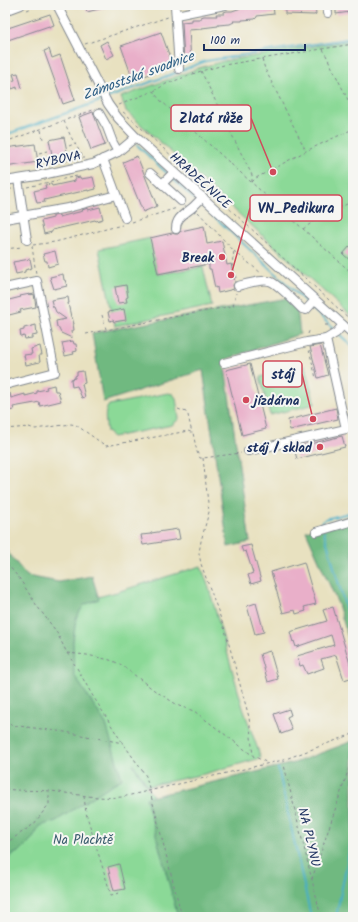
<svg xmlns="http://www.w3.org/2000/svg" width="358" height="922" font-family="Kalam,sans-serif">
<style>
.green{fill:#8bd997;stroke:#53847a}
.forest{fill:#70b980;stroke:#46746f}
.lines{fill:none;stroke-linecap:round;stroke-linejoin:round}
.stream{stroke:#47afc7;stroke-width:2}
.building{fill:#e9afc9}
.minor-casing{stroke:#82888f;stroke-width:10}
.path{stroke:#82888f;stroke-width:1;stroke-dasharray:3 3;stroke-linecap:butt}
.minor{stroke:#fff;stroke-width:8}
.poi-dot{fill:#d1495b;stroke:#f6f6f2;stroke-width:1.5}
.labels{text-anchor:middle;stroke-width:4;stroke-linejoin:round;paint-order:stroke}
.street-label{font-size:13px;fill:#1b2f5e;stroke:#f6f6f2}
.poi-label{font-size:13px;font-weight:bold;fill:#1b2f5e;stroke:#f6f6f2;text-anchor:end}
.park-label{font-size:13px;fill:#375a6c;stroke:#f6f6f2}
.water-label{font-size:14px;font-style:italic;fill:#2a5c83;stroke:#f6f6f2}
.leader{fill:none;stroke:#d1495b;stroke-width:1.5}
.callout-dot{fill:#d1495b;stroke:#f6f6f2;stroke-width:1.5}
.callout{fill:#f6f6f2;stroke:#d1495b;stroke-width:1.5}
.callout-label{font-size:14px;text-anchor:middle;font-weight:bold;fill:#1b2f5e}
</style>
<rect width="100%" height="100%" fill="#f6f6f2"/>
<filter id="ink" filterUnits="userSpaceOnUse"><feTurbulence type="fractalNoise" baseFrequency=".025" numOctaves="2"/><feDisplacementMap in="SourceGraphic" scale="8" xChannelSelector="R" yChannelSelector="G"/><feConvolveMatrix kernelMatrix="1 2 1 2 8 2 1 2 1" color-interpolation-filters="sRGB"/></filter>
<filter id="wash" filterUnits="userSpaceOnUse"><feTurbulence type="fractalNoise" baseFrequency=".012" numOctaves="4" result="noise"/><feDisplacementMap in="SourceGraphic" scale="16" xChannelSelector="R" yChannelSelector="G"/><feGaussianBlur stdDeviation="0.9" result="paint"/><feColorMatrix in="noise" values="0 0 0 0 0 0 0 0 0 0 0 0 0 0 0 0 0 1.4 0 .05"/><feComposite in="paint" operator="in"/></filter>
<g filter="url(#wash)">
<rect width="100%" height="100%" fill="#e8e1c0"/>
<g class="green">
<polygon points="353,40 353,318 126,111 121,97 199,68 224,61"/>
<polygon points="151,238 158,274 203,267 212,306 115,326 99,249"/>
<polygon points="305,366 315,404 270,415 260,377"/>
<path d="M168,393l5,1 3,4 3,21 -7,6 -59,12 -6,-5c-1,-9 -4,-20 2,-27z"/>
<polygon points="201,566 209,588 243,708 261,758 204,774 148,786 133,764 147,787 146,787 152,794 183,917 5,917 5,574 47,610 117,592"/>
</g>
<g class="forest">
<polygon points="287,298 297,308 300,334 224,360 250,542 228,547 203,370 103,402 92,333"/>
<polygon points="353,515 353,654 338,604 306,531"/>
<polygon points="5,549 27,576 59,582 92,576 99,599 84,605 76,618 73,642 74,675 106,724 122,779 111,785 56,821 40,826 33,838 20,851 12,855 5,863"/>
<polygon points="353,741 353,917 178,917 146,798 294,763"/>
</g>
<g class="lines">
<g class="stream">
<polyline points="182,70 206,61 353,38"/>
<polyline points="107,98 178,72"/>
<polyline points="5,135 103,100"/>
<polyline points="136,144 169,175"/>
<polyline points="172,178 194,199"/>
<polyline points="202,205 309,305"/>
<polyline points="312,308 335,330"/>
<polyline points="338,333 353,347"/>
<polyline points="322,527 321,524 325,519 353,512"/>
<polyline points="324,532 353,634"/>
<polyline points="278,768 311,917"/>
<polyline points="336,917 353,833"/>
</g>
</g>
<g id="blocks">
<g class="building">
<polygon points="85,5 107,5 107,7 87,12"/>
<polygon points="256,5 273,5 274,14 257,16 257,17 255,19 242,20 242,21 233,21 234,22 230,24 218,25 218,26 202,28 202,29 189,30 191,61 184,62 182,22 192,21 192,19 201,19 201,17 204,16 217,16 216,14 224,14 224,12 227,11 232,11 244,7 256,7"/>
<polygon points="285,5 315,5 316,14 314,15 285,14"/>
<polygon points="337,5 350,5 350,12 336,14 336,6"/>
<polygon points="50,14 54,25 49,27 49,26 5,41 5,29"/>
<polygon points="161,32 173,66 133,80 121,46"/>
<polygon points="107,41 114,55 106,59 100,45"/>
<polygon points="49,49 52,58 60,55 75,100 63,104 44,51"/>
<polygon points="18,73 22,88 17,89 17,87 12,89 10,81 15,80 13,74"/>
<polygon points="93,112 105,145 91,150 79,117"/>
<polygon points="64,137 68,156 53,159 49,140"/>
<polygon points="35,144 38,162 5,167 5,148"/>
<polygon points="137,156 157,206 143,212 123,162"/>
<polygon points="80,177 81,179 93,177 96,189 88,191 88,190 44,200 45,202 37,203 34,191 46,188 45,185 51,184 52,186 75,181 75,178"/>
<polygon points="100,207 103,219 96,221 95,220 52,230 52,232 44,234 41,221 53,218 53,216 59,215 59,217 83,211 82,210 88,208 88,210"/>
<polygon points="204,226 207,244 222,241 227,265 231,264 235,282 233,285 234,289 218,293 217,287 215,288 211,269 209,269 209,264 158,274 150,238 172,233 175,234 178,234 181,231"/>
<polygon points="350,246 353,249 353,263 343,254"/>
<polygon points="55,251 58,264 48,267 47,261 45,261 43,254"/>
<polygon points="30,259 32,268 25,270 25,272 16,274 13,262"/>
<polygon points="63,274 64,280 65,280 67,286 54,289 50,277"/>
<polygon points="126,285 128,297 126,298 127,302 118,303 115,287"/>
<polygon points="30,294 30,295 34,294 36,307 20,310 21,312 5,316 5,301 21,297 20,296"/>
<polygon points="68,297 69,303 68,303 71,317 72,317 74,324 73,324 74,330 71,331 72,338 61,333 58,327 57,327 56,321 66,319 56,312 54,307 53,307 51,300"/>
<polygon points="124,309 126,320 114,322 113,320 110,321 108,312"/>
<polygon points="36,325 37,335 32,336 32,338 25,339 24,336 21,337 20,331 24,330 24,328"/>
<polygon points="73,341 74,344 76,344 77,351 73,352 74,354 65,356 62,343"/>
<polygon points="320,345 328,375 318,378 310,347"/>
<polygon points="40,346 42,355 39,355 40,362 26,365 24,355 32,354 31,349"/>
<polygon points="250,364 266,429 242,435 226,370"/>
<polygon points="83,371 85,383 82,384 85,397 82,398 77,386 72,387 71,379 75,378 75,376 77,375 77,372"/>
<polygon points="54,385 55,391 58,391 61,401 40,406 39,402 35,403 13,407 14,410 7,411 5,404 5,394 10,393 11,398 25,394 25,396 37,393 37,391 47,389 46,387"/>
<polygon points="336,408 338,419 290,430 288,420"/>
<polygon points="342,436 345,447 297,459 294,448"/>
<polygon points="178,529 180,539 143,545 141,535 151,534 151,533"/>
<polygon points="251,545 261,581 251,584 248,575 253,573 246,551 243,552 241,547"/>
<polygon points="304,562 316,604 304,607 306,611 296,614 295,610 283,613 271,572"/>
<polygon points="256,603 264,632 255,634 247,606"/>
<polygon points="333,607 353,674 353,677 344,680 336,655 321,659 324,668 307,674 303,665 300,666 297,656 334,645 331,635 296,647 294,641 293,642 290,632 327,621 323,610"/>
<polygon points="270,651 278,679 268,682 260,654"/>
<polygon points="289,709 291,715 287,717 292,730 281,734 274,714"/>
<polygon points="119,864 125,889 114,891 108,867"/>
</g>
</g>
</g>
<g filter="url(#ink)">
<use href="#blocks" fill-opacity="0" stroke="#82888f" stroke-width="1"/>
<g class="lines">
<g class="minor-casing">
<g id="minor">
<polyline points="57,5 108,104 118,118 136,137 353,334"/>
<polyline points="175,5 179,69"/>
<polyline points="327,5 328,13"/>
<polyline points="5,11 21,5"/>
<polyline points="176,15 225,5"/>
<polyline points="99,113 107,127 113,143 118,152"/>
<polyline points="103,159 125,218"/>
<polyline points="150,173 181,201"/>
<polyline points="18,179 27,240"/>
<polyline points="5,181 37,176 93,164 118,152 136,137"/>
<polyline points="162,184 174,172"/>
<polyline points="5,219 68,208 116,195"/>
<path d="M176,229c0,-12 9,-15 17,-22 3,-3 6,-6 10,-10"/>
<path d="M238,286c8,-2 23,-7 31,-5 7,1 27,22 33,28l4,1 9,-10"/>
<polyline points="5,288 37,281 55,372 5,385"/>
<polyline points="224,363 307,342 326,339"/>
<polyline points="248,451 346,429 326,339 336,333 343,325"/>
<polyline points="316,532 353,521"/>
</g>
</g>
<g class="path">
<polyline points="27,10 39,5"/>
<polyline points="85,44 168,17"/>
<polyline points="323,49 353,110"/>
<polyline points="262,59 265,69 306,151"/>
<polyline points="201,71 228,127 252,175 252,182"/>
<polyline points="154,91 166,84 201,71 224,65 353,44"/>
<polyline points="119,105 153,91 159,99 353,274"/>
<polyline points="123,112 127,115 353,322"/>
<polyline points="64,121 71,137 83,157"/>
<polyline points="41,130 43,139"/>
<polyline points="5,142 93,110"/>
<polyline points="69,146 74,144"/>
<polyline points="39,153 47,151"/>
<polyline points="53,164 80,158 85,158"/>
<polyline points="252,182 256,178 306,151 353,129"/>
<polyline points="27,187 77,176"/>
<polyline points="5,190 12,189"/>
<polyline points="198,212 234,251 232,264 236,278"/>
<polyline points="132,222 177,208"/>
<polyline points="303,229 317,219 353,201"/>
<polyline points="33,245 55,242 122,225"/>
<polyline points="32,246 36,274"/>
<polyline points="5,249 22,247"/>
<polyline points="234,251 261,273"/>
<polyline points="102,315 106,329"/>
<polyline points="325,325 328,325 330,327"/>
<polyline points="86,334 189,314 233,306 236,293"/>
<polyline points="308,334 310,329"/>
<polyline points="309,350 316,378"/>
<polyline points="178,409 186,412 188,415 192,433"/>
<polyline points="5,429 29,427 35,429 71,424 76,425 106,446 188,431 193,433 197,452 200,458 203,458 241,453"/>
<polyline points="203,458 209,512 201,541 199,553 201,564 225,630 249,717 253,756 268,763"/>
<polyline points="5,558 8,565 19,578 37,606 56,631 67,653 77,668 91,693 118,736 146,776 182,917"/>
<polyline points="5,569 8,566"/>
<polyline points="67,653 87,655 110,660 120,664 154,690 179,706 194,711 252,755"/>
<polyline points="5,720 11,725 65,732 123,743"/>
<polyline points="283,761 321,917"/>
<path d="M5,789c15,2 31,1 46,2 24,3 47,8 71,6l161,-37 70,-26"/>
<polyline points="84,796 86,813 111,895 119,893"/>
<polyline points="5,844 34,824 49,804 49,792"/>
<polyline points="312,879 353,756"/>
</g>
<use href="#minor" class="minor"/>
</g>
</g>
<g class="poi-dot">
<circle cx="222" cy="257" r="4"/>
<circle cx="246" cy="400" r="4"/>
<circle cx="320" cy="447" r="4"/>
</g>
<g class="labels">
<g class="street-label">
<text transform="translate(58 159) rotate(-12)" y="5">RYBOVA</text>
<text transform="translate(201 180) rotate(42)" y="5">HRADEČNICE</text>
<text transform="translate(310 837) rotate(77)" y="5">NA PLYNU</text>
</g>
<g class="poi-label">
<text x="214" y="262">Break</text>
<text x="254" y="405" text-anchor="start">jízdárna</text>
<text x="312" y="452">stáj / sklad</text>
</g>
<g class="park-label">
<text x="83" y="844">Na Plachtě</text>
</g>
<g class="water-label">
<text transform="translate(138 75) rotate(-20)" y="5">Zámostská svodnice</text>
</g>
</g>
<path class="leader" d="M273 172L251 118M231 275L250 208M313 419L302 374"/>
<g class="callout-dot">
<circle cx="273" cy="172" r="4"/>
<circle cx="231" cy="275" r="4"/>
<circle cx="313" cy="419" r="4"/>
</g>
<g class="callout">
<rect x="171" y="105" width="80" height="26" rx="4"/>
<rect x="250" y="195" width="92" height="26" rx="4"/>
<rect x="263" y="361" width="39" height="26" rx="4"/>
</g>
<g class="callout-label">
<text x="211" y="123">Zlatá růže</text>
<text x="296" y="213">VN_Pedikura</text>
<text x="283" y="379">stáj</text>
</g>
<rect width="358" height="922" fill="none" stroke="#f6f6f2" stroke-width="20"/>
<path d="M204 44v6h101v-6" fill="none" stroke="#1b2f5e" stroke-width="2"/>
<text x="210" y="44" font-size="12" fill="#1b2f5e" stroke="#f6f6f2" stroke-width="3" paint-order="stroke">100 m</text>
</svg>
